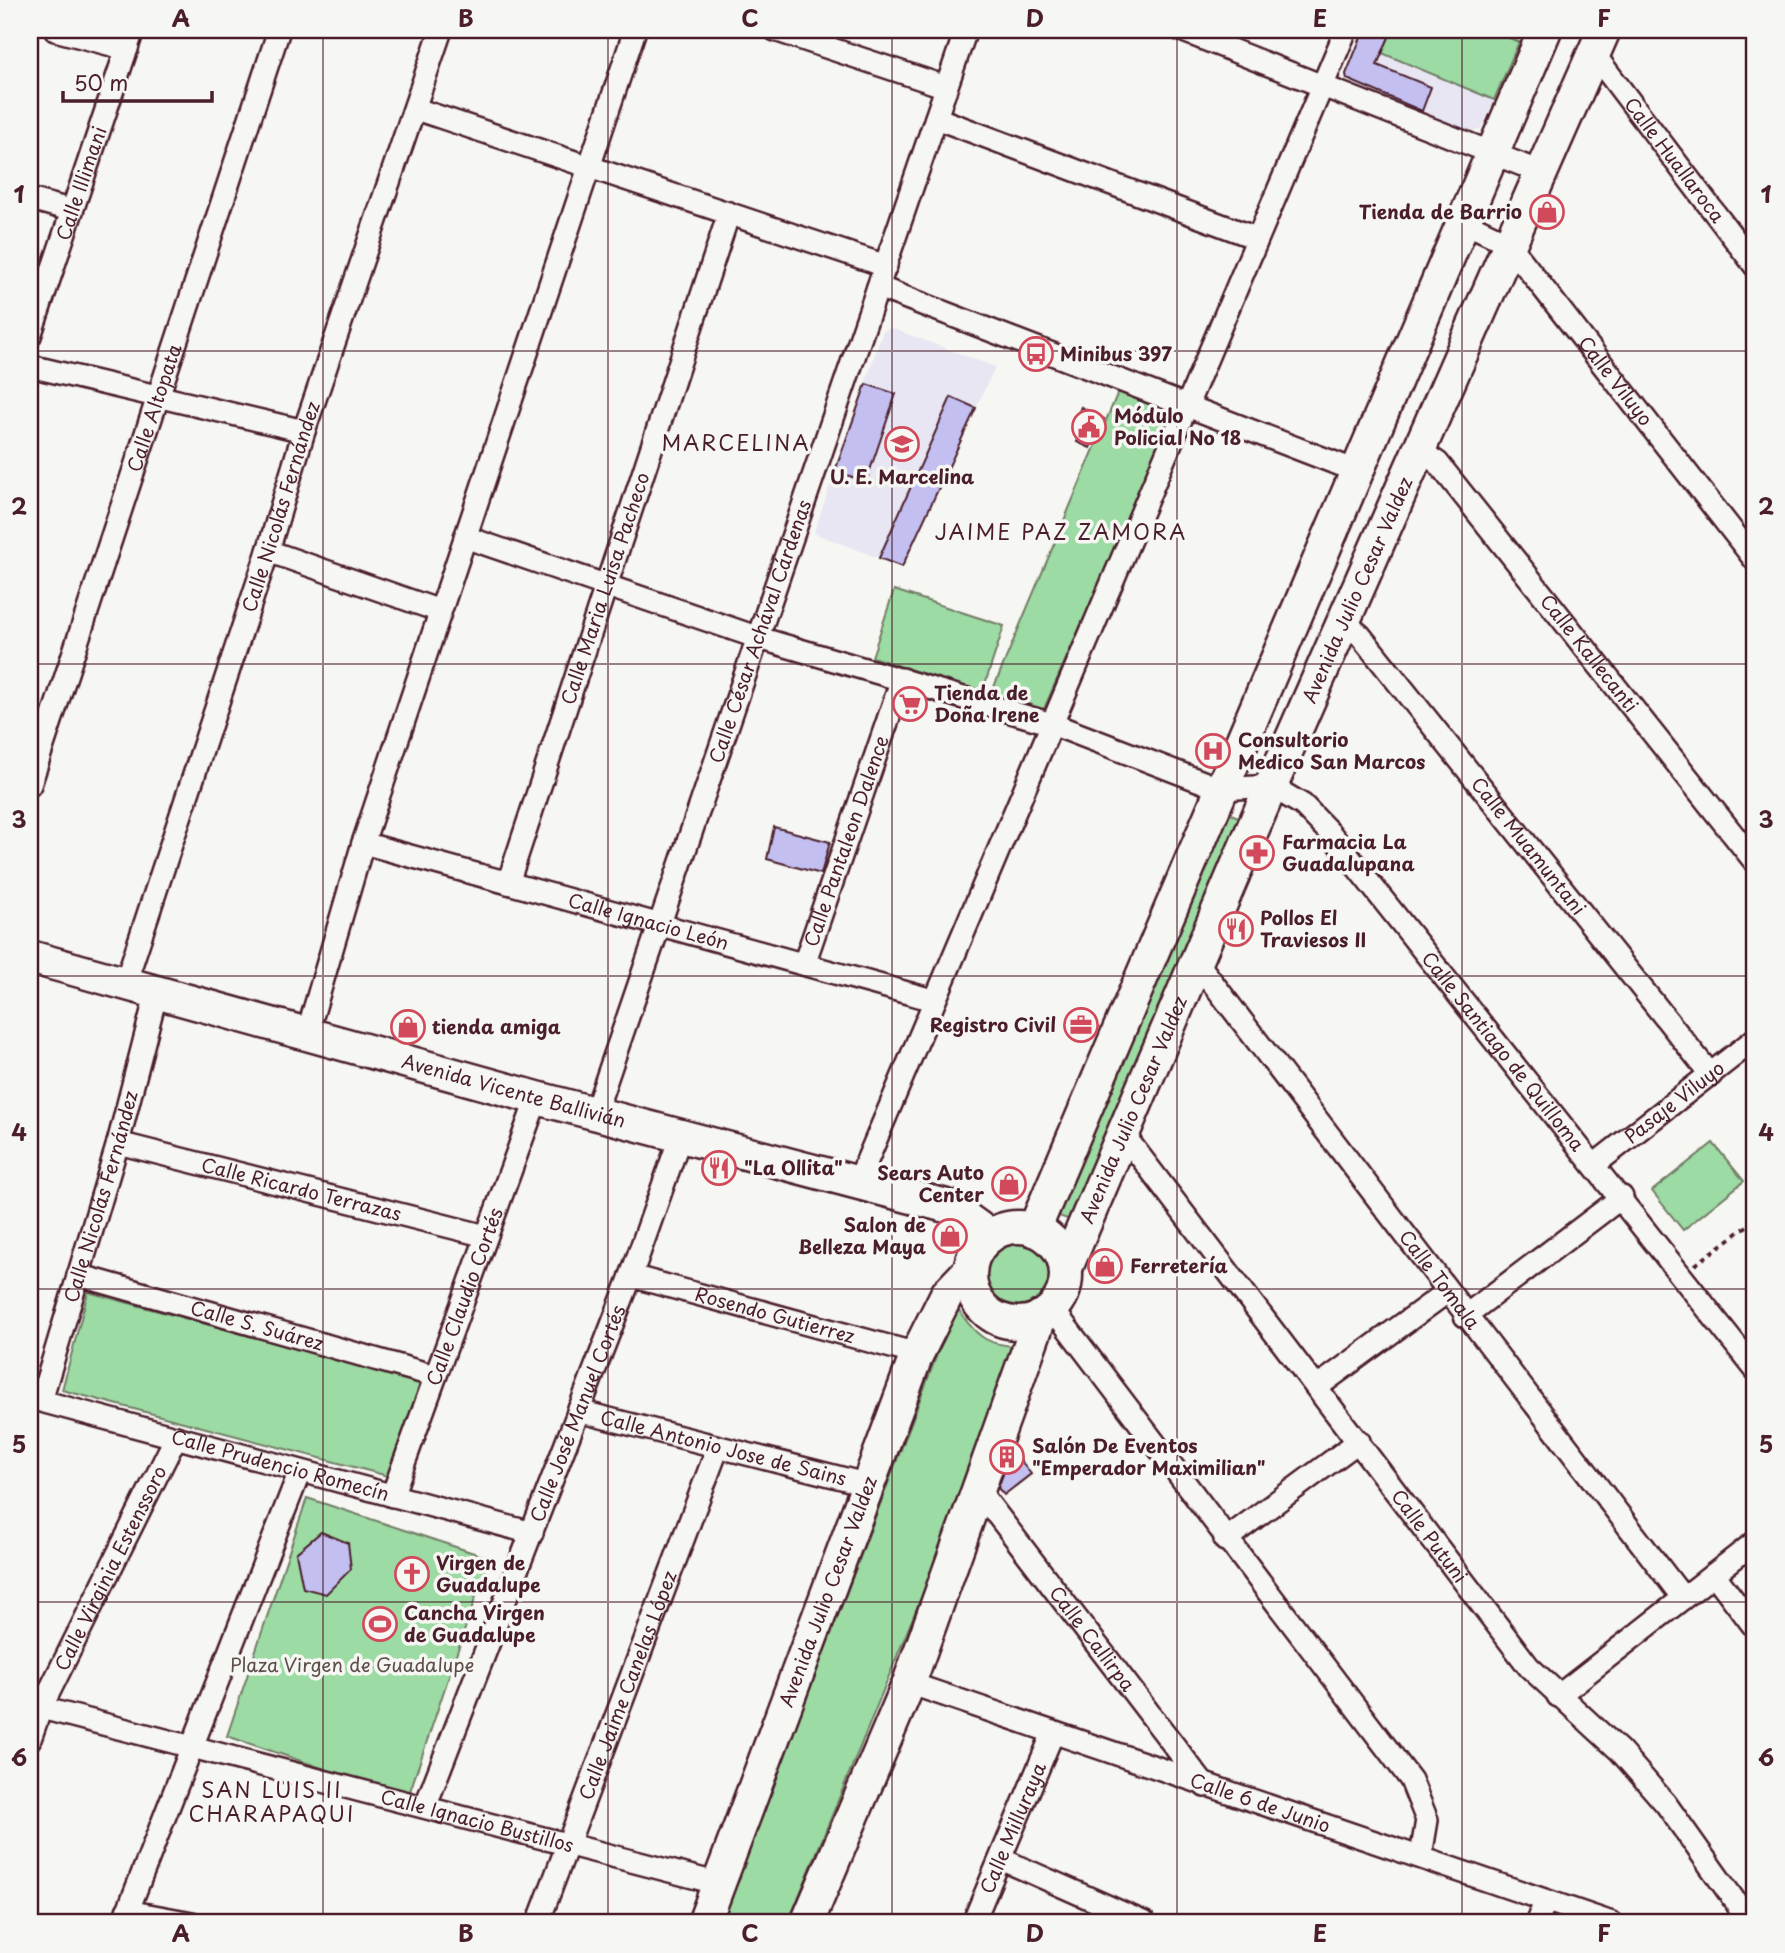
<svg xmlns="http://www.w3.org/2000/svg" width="1785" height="1953" font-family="'Playpen Sans',sans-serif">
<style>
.built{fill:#e7e6f2}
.green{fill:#9cdba3;stroke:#737d67;stroke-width:2}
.building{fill:#c3bff1;stroke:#4a1f2b;stroke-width:2}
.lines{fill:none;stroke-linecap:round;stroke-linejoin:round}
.street-casing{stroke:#4a1f2b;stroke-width:26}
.secondary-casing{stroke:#4a1f2b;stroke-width:37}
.path{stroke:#4a1f2b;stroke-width:3.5;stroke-dasharray:5 5;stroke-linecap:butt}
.street{stroke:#f6f6f2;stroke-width:21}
.secondary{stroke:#f6f6f2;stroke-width:32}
.grid{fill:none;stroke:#4a1f2b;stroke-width:2;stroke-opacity:0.55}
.labels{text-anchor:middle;stroke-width:7;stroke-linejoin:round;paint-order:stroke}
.street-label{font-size:19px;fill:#4a1f2b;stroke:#f6f6f2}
.poi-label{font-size:19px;font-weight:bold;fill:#4a1f2b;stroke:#f6f6f2;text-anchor:start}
.park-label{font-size:19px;fill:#5e4e49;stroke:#f6f6f2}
.neighbourhood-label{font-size:21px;letter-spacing:2px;fill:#4a1f2b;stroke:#f6f6f2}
.neatline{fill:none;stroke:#4a1f2b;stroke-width:2.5}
.grid-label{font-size:23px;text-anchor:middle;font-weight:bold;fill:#4a1f2b}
</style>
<rect width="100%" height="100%" fill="#f6f6f2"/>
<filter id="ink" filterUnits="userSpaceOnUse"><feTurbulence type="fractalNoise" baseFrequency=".0143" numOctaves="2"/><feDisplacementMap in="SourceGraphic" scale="14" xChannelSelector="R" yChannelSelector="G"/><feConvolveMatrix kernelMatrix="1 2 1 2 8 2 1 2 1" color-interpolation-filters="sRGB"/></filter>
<g filter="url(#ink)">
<g class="built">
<polygon points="1364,30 1524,30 1484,124 1480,129 1470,131 1349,82 1346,74"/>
<polygon points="891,328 995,367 902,567 814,533 883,331"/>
</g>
<g class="green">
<polygon points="1392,30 1490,30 1519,42 1494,100 1382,53"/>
<polygon points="1118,392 1174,414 1043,711 991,694"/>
<polygon points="894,590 1004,626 982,693 872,657"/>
<polygon points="1223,811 1244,819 1076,1222 1050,1213"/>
<polygon points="1713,1143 1744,1181 1683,1230 1652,1191"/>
<circle cx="1018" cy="1276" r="36"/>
<polygon points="88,1292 423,1383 388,1476 62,1390"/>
<path d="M958,1309c19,29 31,38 66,37l-236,577h-67l233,-613z"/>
<polygon points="307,1498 489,1558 408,1797 227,1736"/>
</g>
<g class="building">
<polygon points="1364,30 1392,30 1377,65 1431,87 1422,111 1347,79 1346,74"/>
<polygon points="866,384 896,394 866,482 835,471"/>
<polygon points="951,397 976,408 902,567 879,558"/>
<polygon points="1081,407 1104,419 1090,448 1077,442 1083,430 1073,425"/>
<polygon points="774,827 830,842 821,874 767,859"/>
<polygon points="1012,1450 1031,1474 1004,1495 998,1488"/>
<polygon points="321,1532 348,1543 351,1569 326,1594 303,1588 296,1553"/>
</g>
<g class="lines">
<g class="street-casing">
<g id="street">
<polyline points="55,30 127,49"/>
<polyline points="775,30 946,87"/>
<polyline points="1181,30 1540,172"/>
<path id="s1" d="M1594,54l161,212"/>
<polyline points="416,109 886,266"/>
<polyline points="936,118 1256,238"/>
<polyline points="30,199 70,210"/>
<path id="s2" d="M1462,221l46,22 247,317"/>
<polyline points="878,287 1356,471"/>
<path id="s3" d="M30,336l103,-306"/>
<polyline points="30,366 304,431"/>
<path id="s4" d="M1419,450l19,13 317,399"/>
<path id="s5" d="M465,537l294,101 293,86 169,65 50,-3 32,19 27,28 425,536"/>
<polyline points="268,551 440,611"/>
<path id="s6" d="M1343,621l17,14 351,440"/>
<path id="s7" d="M30,785l249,-755"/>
<path id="s8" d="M363,843l570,157"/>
<path id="s9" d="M508,883l221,-670"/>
<path id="s10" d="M1196,961l487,637"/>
<path id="s11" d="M804,964l98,-285"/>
<path id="s12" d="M125,984l143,-433 36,-120 137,-401"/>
<polyline points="307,1034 363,843 635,30"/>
<path id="s13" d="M595,1113l371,-1083"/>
<path id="s14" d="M1124,1135l405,532 91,84 46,53 71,100 9,19"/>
<path id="s15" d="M118,1143l368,93"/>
<path id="s16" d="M1594,1165l161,-126"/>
<polyline points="858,1182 1346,30"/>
<path id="s17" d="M78,1275l357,101"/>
<path id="s18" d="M631,1276l286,78"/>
<polyline points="1052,1308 1411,1780 1427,1820 1421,1856"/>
<polyline points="1465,1316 1622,1197"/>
<polyline points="1317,1387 1447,1292"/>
<path id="s19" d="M30,1398l502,135"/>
<path id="s20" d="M41,1400l77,-257 39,-152"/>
<path id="s21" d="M578,1411l291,74"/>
<path id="s22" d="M979,1491l226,295"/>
<path id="s23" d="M392,1496l145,-398"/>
<polyline points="1225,1540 1359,1441"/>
<polyline points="1714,1574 1755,1628"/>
<path id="s24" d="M909,1683l703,240"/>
<polyline points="1558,1696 1755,1542"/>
<path id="s25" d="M30,1705l690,179"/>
<path id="s26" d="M30,1739l11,-31 135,-271"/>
<path id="s27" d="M425,1807l206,-531 50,-141"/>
<polyline points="1001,1859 1145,1923"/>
<polyline points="127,1911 192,1923"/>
<polyline points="123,1923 300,1471"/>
<path id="s28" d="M538,1923l180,-476"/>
<path id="s29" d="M973,1923l80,-190"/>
<polyline points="1536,1923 1546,1901"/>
</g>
</g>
<g class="secondary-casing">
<g id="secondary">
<path id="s30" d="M30,957l507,141 413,109 40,29"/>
<circle cx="1018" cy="1275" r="48"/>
<polyline points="1034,1230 1545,30"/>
<path id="s31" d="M1066,1268l205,-482 333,-756"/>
<path id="s32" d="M704,1923l213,-569 30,-60 23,-24"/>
<polyline points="807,1923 909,1683 1040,1317"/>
</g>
</g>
<polyline class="path" points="1695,1265 1755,1220"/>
<use href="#street" class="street"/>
<use href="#secondary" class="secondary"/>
</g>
</g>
<path class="grid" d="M323,30v1893M608,30v1893M892,30v1893M1177,30v1893M1462,30v1893M30,351h1725M30,664h1725M30,976h1725M30,1289h1725M30,1602h1725"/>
<defs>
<g id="shop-ring" transform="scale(1.75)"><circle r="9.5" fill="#f6f6f2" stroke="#d1495b" stroke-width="1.5"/><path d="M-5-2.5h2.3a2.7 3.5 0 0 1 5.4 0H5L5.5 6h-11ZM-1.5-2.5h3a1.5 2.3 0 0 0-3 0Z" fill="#d1495b"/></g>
<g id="bus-ring" transform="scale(1.75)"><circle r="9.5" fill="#f6f6f2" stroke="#d1495b" stroke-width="1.5"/><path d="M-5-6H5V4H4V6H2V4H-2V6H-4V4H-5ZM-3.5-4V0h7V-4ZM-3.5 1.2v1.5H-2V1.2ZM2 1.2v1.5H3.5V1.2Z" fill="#d1495b"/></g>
<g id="civic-ring" transform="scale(1.75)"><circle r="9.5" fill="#f6f6f2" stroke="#d1495b" stroke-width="1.5"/><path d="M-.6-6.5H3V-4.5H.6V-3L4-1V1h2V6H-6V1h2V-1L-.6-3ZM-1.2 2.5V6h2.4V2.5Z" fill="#d1495b"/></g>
<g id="school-ring" transform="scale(1.75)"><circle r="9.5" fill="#f6f6f2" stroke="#d1495b" stroke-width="1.5"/><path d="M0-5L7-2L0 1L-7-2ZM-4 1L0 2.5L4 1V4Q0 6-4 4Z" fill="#d1495b"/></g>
<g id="supermarket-ring" transform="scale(1.75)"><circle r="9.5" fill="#f6f6f2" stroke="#d1495b" stroke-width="1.5"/><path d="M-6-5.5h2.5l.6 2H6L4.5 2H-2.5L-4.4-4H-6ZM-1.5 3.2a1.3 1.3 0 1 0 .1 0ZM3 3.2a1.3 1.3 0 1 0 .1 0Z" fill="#d1495b"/></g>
<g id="hospital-ring" transform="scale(1.75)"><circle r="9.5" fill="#f6f6f2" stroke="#d1495b" stroke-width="1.5"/><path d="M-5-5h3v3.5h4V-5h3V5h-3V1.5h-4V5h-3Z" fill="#d1495b"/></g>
<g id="pharmacy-ring" transform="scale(1.75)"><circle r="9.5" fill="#f6f6f2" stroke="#d1495b" stroke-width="1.5"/><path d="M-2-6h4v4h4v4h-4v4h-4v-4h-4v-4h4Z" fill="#d1495b"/></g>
<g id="restaurant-ring" transform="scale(1.75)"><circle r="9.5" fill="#f6f6f2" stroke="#d1495b" stroke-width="1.5"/><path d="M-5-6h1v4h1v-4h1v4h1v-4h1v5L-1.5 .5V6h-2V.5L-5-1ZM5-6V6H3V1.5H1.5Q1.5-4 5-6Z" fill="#d1495b"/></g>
<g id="office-ring" transform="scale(1.75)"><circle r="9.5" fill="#f6f6f2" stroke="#d1495b" stroke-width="1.5"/><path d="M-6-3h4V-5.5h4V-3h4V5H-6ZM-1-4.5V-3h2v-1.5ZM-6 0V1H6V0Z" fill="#d1495b"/></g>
<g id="building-ring" transform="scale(1.75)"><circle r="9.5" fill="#f6f6f2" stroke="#d1495b" stroke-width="1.5"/><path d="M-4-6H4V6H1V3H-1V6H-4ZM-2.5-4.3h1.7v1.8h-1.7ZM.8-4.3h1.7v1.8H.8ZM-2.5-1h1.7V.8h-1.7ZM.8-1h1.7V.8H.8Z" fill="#d1495b"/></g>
<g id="church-ring" transform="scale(1.75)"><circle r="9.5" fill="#f6f6f2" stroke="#d1495b" stroke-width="1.5"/><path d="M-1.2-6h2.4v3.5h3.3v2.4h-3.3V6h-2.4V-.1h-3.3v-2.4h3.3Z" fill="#d1495b"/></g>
<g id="stadium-ring" transform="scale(1.75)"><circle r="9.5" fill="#f6f6f2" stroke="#d1495b" stroke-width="1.5"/><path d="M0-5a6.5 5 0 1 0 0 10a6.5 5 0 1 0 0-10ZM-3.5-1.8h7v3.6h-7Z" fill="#d1495b"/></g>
</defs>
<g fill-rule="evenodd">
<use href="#shop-ring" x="1547" y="212"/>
<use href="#bus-ring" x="1036" y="354"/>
<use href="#civic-ring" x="1089" y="427"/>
<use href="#school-ring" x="902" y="444"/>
<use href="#supermarket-ring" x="910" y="704"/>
<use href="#hospital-ring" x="1213" y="751"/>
<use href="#pharmacy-ring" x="1257" y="853"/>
<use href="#restaurant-ring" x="1236" y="929"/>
<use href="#office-ring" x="1081" y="1025"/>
<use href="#shop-ring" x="408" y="1027"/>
<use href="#restaurant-ring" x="719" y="1168"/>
<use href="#shop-ring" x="1009" y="1184"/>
<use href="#shop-ring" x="950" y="1236"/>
<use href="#shop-ring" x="1105" y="1266"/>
<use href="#building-ring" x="1007" y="1457"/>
<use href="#church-ring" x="412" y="1574"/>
<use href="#stadium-ring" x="380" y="1624"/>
</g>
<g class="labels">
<g class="street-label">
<text dy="7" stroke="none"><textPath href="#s1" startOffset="133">Calle Huallaroca</textPath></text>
<text dy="7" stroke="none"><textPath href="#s3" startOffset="161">Calle Illimani</textPath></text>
<text dy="7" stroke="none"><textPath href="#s2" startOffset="226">Calle Viluyo</textPath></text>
<text dy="7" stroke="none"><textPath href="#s7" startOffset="397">Calle Altopata</textPath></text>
<text dy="7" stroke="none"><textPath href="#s12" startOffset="502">Calle Nicolás Fernández</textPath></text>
<text dy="7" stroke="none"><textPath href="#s9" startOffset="310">Calle Maria Luisa Pacheco</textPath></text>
<text dy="7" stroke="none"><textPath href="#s31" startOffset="738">Avenida Julio Cesar Valdez</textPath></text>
<text dy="7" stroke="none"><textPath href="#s13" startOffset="509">Calle César Achával Cárdenas</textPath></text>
<text dy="7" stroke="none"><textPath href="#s4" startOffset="266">Calle Kallecanti</textPath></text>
<text dy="7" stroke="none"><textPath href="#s11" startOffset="130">Calle Pantaleon Dalence</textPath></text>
<text dy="7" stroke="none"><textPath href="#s6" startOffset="292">Calle Muamuntani</textPath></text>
<text dy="7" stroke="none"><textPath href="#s8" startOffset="296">Calle Ignacio León</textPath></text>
<text dy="7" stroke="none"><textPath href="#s5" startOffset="1202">Calle Santiago de Quilloma</textPath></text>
<text dy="7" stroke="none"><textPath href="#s30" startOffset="502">Avenida Vicente Ballivián</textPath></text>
<text dy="7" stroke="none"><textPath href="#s16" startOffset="102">Pasaje Viluyo</textPath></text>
<text dy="7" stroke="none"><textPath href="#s31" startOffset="172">Avenida Julio Cesar Valdez</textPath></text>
<text dy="7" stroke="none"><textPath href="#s15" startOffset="189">Calle Ricardo Terrazas</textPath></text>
<text dy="7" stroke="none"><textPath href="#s20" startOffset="212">Calle Nicolás Fernández</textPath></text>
<text dy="7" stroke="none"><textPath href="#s10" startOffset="401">Calle Tomala</textPath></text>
<text dy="7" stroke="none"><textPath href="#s23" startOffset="212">Calle Claudio Cortés</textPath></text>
<text dy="7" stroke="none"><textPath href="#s18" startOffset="149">Rosendo Gutierrez</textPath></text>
<text dy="7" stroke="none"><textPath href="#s17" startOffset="186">Calle S. Suárez</textPath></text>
<text dy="7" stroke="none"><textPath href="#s27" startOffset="422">Calle José Manuel Cortés</textPath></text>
<text dy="7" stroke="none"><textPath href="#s21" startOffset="150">Calle Antonio Jose de Sains</textPath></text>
<text dy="7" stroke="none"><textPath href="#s19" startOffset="259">Calle Prudencio Romecín</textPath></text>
<text dy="7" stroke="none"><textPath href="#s14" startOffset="504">Calle Putuni</textPath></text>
<text dy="7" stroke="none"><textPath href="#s26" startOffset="189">Calle Virginia Estenssoro</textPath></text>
<text dy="7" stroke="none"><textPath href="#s32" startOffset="354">Avenida Julio Cesar Valdez</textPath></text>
<text dy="7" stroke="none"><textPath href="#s22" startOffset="186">Calle Callirpa</textPath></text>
<text dy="7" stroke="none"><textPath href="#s28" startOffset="254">Calle Jaime Canelas López</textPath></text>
<text dy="7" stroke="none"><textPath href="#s24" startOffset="371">Calle 6 de Junio</textPath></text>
<text dy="7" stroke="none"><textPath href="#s25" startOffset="462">Calle Ignacio Bustillos</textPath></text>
<text dy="7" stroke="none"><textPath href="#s29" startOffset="103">Calle Milluraya</textPath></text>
</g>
<g class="poi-label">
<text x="1522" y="219" text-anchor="end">Tienda de Barrio</text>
<text x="1060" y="361">Minibus 397</text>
<text x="1114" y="423">Módulo<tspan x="1114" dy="22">Policial No 18</tspan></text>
<text x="902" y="484" text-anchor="middle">U. E. Marcelina</text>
<text x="934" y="700">Tienda de<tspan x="934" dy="22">Doña Irene</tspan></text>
<text x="1238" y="747">Consultorio<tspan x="1238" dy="22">Medico San Marcos</tspan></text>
<text x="1282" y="849">Farmacia La<tspan x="1282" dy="22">Guadalupana</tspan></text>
<text x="1260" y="925">Pollos El<tspan x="1260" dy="22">Traviesos II</tspan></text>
<text x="1056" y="1032" text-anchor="end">Registro Civil</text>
<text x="432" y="1034">tienda amiga</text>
<text x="744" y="1175">"La Ollita"</text>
<text x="984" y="1180" text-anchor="end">Sears Auto<tspan x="984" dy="22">Center</tspan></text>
<text x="926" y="1232" text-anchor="end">Salon de<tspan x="926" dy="22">Belleza Maya</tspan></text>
<text x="1130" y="1273">Ferretería</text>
<text x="1032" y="1453">Salón De Eventos<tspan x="1032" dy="22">"Emperador Maximilian"</tspan></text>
<text x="436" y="1570">Virgen de<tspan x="436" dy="22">Guadalupe</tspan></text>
<text x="404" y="1620">Cancha Virgen<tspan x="404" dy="22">de Guadalupe</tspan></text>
</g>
<g class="park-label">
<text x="352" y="1672">Plaza Virgen de Guadalupe</text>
</g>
<g class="neighbourhood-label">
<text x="736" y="451">MARCELINA</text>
<text x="1061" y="540">JAIME PAZ ZAMORA</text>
<text x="272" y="1798">SAN LUIS II<tspan x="272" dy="24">CHARAPAQUI</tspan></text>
</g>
</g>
<rect width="1785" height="1953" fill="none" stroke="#f6f6f2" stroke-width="77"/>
<path d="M63 91v10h149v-10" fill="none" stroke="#4a1f2b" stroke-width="3.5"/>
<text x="74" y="91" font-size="21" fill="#4a1f2b" stroke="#f6f6f2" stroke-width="5" paint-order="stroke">50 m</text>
<rect x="38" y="38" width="1708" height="1876" class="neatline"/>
<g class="grid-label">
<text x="181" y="27">A</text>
<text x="466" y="27">B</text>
<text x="750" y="27">C</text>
<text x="1035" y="27">D</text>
<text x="1320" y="27">E</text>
<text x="1604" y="27">F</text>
<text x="19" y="203">1</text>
<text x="1766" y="203">1</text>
<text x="19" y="515">2</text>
<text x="1766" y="515">2</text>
<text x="19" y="828">3</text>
<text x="1766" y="828">3</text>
<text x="19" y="1141">4</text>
<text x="1766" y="1141">4</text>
<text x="19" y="1453">5</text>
<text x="1766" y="1453">5</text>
<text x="19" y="1766">6</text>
<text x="1766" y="1766">6</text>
<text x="181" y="1942">A</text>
<text x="466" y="1942">B</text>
<text x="750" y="1942">C</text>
<text x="1035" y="1942">D</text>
<text x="1320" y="1942">E</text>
<text x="1604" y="1942">F</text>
</g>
</svg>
